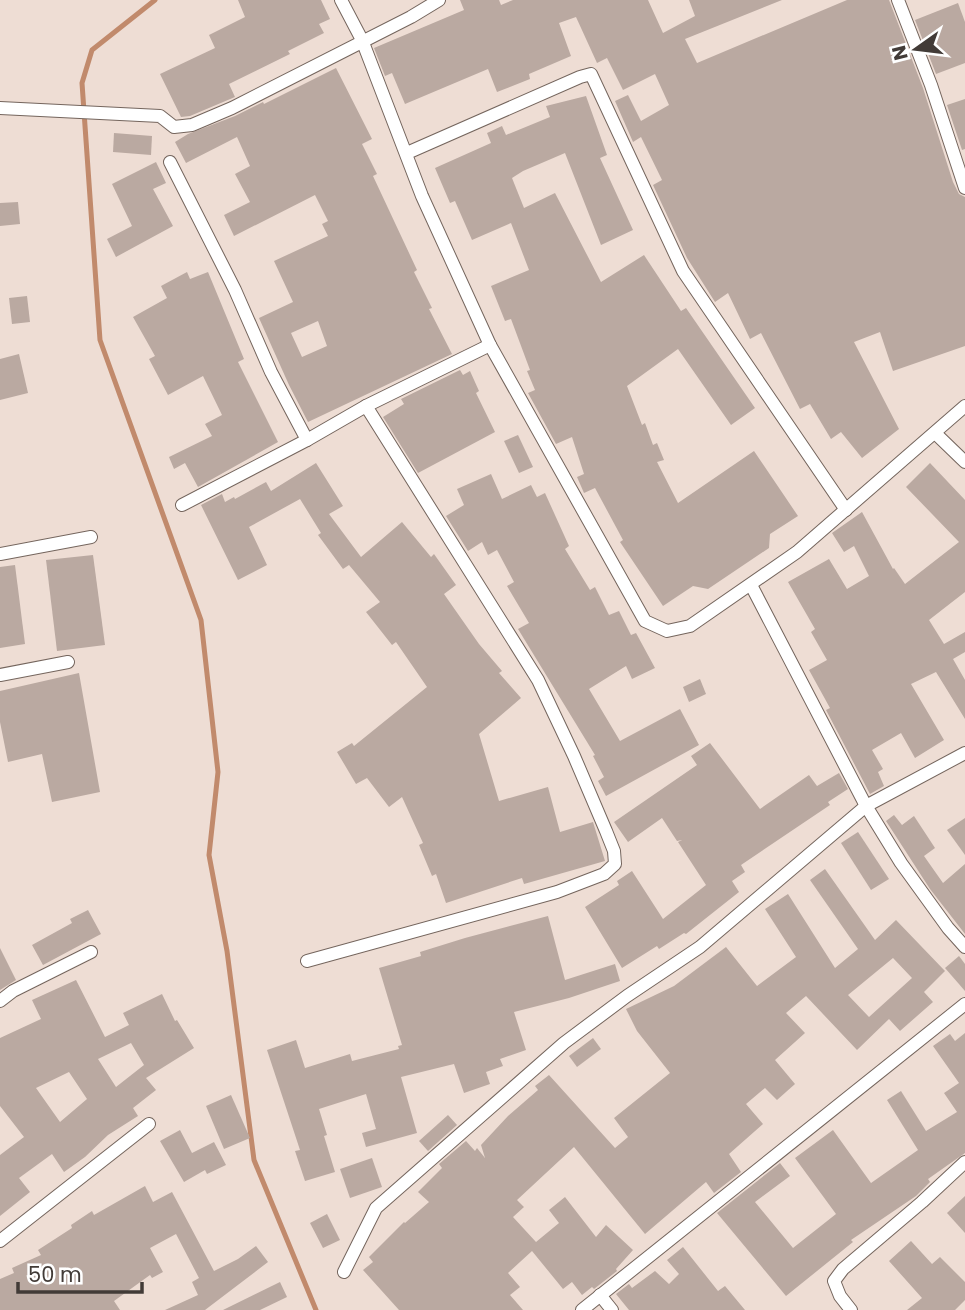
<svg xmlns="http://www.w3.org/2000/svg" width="965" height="1310" font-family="Poppins,sans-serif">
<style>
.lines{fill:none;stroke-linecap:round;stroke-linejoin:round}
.stream{stroke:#c18a6c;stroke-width:5}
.building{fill:#baa9a1;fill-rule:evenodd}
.street-casing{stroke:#74655d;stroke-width:14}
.street{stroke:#fff;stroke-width:12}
</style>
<rect width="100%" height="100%" fill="#eeddd4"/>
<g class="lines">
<polyline class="stream" points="155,0 92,50 82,83 100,340 201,620 218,772 209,855 227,951 254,1160 316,1310"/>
</g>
<g class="building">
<polygon points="238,0 321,0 330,19 319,24 324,33 288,51 290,54 229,84 235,97 190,116 181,117 160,74 215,48 209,35 245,17"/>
<polygon points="460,0 499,0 501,5 513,0 648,0 663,33 695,16 689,0 782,0 685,39 697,63 847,0 889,0 923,88 953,182 959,194 965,197 965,346 893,371 880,332 854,342 899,429 862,458 841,432 831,439 810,404 800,409 761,333 750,339 728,293 715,302 687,258 653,185 662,180 641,137 633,142 615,101 628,95 641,121 669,105 655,74 623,90 607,58 597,63 576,17 559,23 571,56 529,74 530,79 497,92 488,69 405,104 392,73 385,76 374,48 464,10"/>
<polygon points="958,3 965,22 965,63 936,74 915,20"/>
<path d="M336,68l36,71 -10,5 15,30 -4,2 44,94 -3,2 18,36 -3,1 23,45 -144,68 -19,-37 -30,-67 34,-16 -19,-41 54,-25 -6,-12 6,-3 -13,-26 -81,41 -10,-21 26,-13 -15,-28 15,-8 -13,-29 -51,26 -11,-21 13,-8 47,-18 28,-14 1,2zM318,321l9,25 -25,11 -11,-24z"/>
<polygon points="586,96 607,155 600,158 633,230 601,245 565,153 523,171 512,178 524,208 555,193 601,282 644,255 681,311 686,308 755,408 731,425 678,349 627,386 642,425 645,423 653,445 657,443 664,460 657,462 678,503 754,451 798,516 770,534 769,548 708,589 693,586 663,606 620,542 623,540 595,488 584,493 577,477 584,474 572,437 556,444 528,393 535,390 527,371 530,370 511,319 505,321 491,286 529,270 511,223 472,240 455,201 450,203 435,168 491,143 487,133 502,126 506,135 550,117 546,106"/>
<polygon points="965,99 965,149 962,150 947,105"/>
<polygon points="114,133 152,136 151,155 113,152"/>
<polygon points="156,162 166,183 153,189 173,226 116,257 107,239 132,226 112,184"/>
<polygon points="18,202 20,224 0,226 0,203"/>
<polygon points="187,272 190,279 208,272 244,359 238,362 278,442 198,487 185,463 174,469 169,457 212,436 205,424 222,415 203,376 168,395 149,359 155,356 133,317 167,298 161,286"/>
<polygon points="27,296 30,322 12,324 9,298"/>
<polygon points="19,354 28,393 0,400 0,359"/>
<polygon points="460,370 463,375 470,371 479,391 476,393 495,432 418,473 383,417 404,404 401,399"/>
<polygon points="518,435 533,467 519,473 504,441"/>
<polygon points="316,463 343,506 329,514 361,557 402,522 431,557 434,554 456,585 444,594 479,644 502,671 499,673 521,698 479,734 499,801 548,787 560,832 593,822 605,861 524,884 522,878 446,903 436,874 432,876 419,845 423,843 402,797 389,807 367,778 356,784 337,752 352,743 354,746 427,687 396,642 392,645 366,612 380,602 349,565 343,569 318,535 321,533 300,499 249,527 267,565 238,580 201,505 222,494 225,502 234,497 235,499 266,482 271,491"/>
<polygon points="930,463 965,500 965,592 929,620 944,644 965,632 965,652 953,659 965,680 965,719 936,672 911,684 944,740 915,758 901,733 872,750 883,769 878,772 884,786 870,794 826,710 830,708 809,670 827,660 811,632 815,629 788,582 829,559 847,589 869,576 854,546 844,552 832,533 862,512 893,569 894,568 905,584 959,542 906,487"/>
<polygon points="491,474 502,499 531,485 537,497 545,493 569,546 565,549 590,590 595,587 609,615 619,611 631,635 636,633 655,668 632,679 626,666 589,689 620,741 680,709 699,745 606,796 598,781 604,777 593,756 595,755 518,629 529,623 507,586 514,582 497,550 488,555 482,542 468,551 446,516 464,505 457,489"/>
<polygon points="93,555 105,645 57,651 46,560"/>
<polygon points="15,565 25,644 0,648 0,567"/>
<polygon points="79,673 100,792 52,802 42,754 8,762 0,722 0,691"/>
<polygon points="700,679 706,694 689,702 683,687"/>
<polygon points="710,743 760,809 809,775 817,786 839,773 848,789 828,802 830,805 741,865 745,872 732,881 739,892 686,934 684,933 659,949 657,946 622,968 585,907 619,885 617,881 632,871 663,919 706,885 678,842 682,840 677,841 662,818 628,842 614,822 697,765 691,756"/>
<polygon points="894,815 902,825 914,816 935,848 924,856 943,883 965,864 965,934 930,889 886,821"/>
<polygon points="965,818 965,855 947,830"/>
<polygon points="858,832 889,879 871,890 841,843"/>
<path d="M825,869l50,71 21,-20 49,51 -21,21 9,10 -33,29 -11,-12 -32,31 -51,-54 -20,17 19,20 -30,27 20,24 -18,16 -12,-12 -19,16 17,20 -34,30 12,18 -27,21 -8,-11 -61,52 -71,-87 -57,53 7,7 -11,10 23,25 23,-19 -10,-13 16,-13 31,40 10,-12 27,25 -17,19 1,2 -23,18 -2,-2 -10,8 -10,-13 -9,7 -31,-38 -24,22 12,14 -10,8 13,15h-124l-36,-40 10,-8 -4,-5 35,-35 1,1 24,-21 -11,-10 24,-24 -3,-4 27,-23 9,10 2,-3 8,10 -4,-13 27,-29 30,-26 -3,-4 14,-11 66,73 13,-11 -14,-19 56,-45 -33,-42 -11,-22 48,-23 52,-39 31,39 39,-29 -31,-48 23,-15 47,74 23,-19 -48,-69zM893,958l19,20 -43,39 -21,-22z"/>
<polygon points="88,910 101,934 43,965 32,945 72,923 70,919"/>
<polygon points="548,916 565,980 615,964 620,981 569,998 514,1012 526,1050 500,1059 503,1066 486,1072 490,1084 464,1093 454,1064 401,1077 417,1133 366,1147 362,1133 376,1129 366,1094 319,1109 327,1135 324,1136 335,1172 305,1181 295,1151 300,1150 267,1050 296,1040 305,1068 350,1054 352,1061 399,1049 398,1046 402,1045 379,968 421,956 420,952 465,938"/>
<polygon points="0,948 16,980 0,990"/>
<polygon points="959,956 965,964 965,991 945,968"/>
<path d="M76,980l29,57 24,-12 -6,-12 39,-19 13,27 2,-1 17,28 -48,30 10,12 -23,18 5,8 -30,19 -23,22 -21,15 -12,-18 -33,24 11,14 -30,24v-61l24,-18 -24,-31v-68l41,-19 -9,-19zM131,1043l13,22 -28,22 -18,-28zM69,1072l18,27 -27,23 -24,-34z"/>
<polygon points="965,1033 965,1153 928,1179 930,1182 916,1196 851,1240 853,1242 786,1296 717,1213 780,1163 790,1176 755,1202 793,1248 836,1214 795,1158 833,1130 871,1183 918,1150 887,1100 901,1091 926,1131 957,1112 944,1093 959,1083 933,1046 950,1034 955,1041"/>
<polygon points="593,1038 601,1049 577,1067 569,1056"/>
<polygon points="231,1095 250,1138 224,1149 206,1106"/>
<polygon points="448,1115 457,1125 428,1151 419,1141"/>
<polygon points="180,1130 192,1153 214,1142 226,1165 207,1174 205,1170 184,1182 160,1141"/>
<polygon points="372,1158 382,1187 350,1198 340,1169"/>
<polygon points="145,1186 153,1202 172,1192 214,1271 238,1259 256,1246 268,1262 205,1310 165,1310 198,1295 192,1282 199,1278 176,1234 150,1248 163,1272 152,1278 150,1275 114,1301 120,1310 0,1310 0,1279 14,1273 12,1268 41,1255 38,1250 72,1228 71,1225 92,1211 94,1215"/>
<polygon points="965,1196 965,1233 947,1213"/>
<polygon points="327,1214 340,1240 323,1248 310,1223"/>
<polygon points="911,1241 932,1264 940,1257 965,1282 965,1300 955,1310 907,1310 922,1298 889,1261"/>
<polygon points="683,1247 718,1291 725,1286 745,1310 629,1310 616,1294 629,1284 632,1288 655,1271 669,1284 679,1274 667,1260"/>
<polygon points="280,1282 287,1297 260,1310 223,1310"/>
</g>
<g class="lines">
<g class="street-casing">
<g id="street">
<polyline points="341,0 362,40 422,196 490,345 645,621 667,631 690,626 797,552 965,406"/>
<polyline points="898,0 931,85 965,188"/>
<polyline points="0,108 160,116 174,127 192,125 232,108 411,17 439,0"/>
<polyline points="407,153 580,77 591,74 683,271 846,510"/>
<polyline points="170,162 235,290 271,372 307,440"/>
<polyline points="935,433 965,462"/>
<polyline points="182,505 307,440 366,406 490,345"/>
<polyline points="0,554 91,537"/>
<polyline points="751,585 866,806 901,863 948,928 965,947"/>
<polyline points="0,675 68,662"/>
<polyline points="307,961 557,892 604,874 615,864 614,851 606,831 574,756 538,680 366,406"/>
<polyline points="0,1001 13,991 91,952"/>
<polyline points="0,1241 149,1124"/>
<polyline points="344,1272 376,1208 564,1043 627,996 700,947 866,806 965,753"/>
<polyline points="600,1295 612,1310"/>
<polyline points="582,1310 965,1004"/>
<polyline points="851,1310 840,1296 834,1281 843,1269 922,1202 965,1162"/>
</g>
</g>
<use href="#street" class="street"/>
</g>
<g transform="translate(916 49) rotate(256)" stroke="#ffffff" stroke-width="5" paint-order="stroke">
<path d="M0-5L12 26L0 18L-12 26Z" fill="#423b37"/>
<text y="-10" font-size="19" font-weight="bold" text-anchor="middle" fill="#423b37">N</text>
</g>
<path d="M18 1282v10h124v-10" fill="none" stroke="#423b37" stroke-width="3.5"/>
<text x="28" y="1282" font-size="21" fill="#423b37" stroke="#ffffff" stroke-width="5" paint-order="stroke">50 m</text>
</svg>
